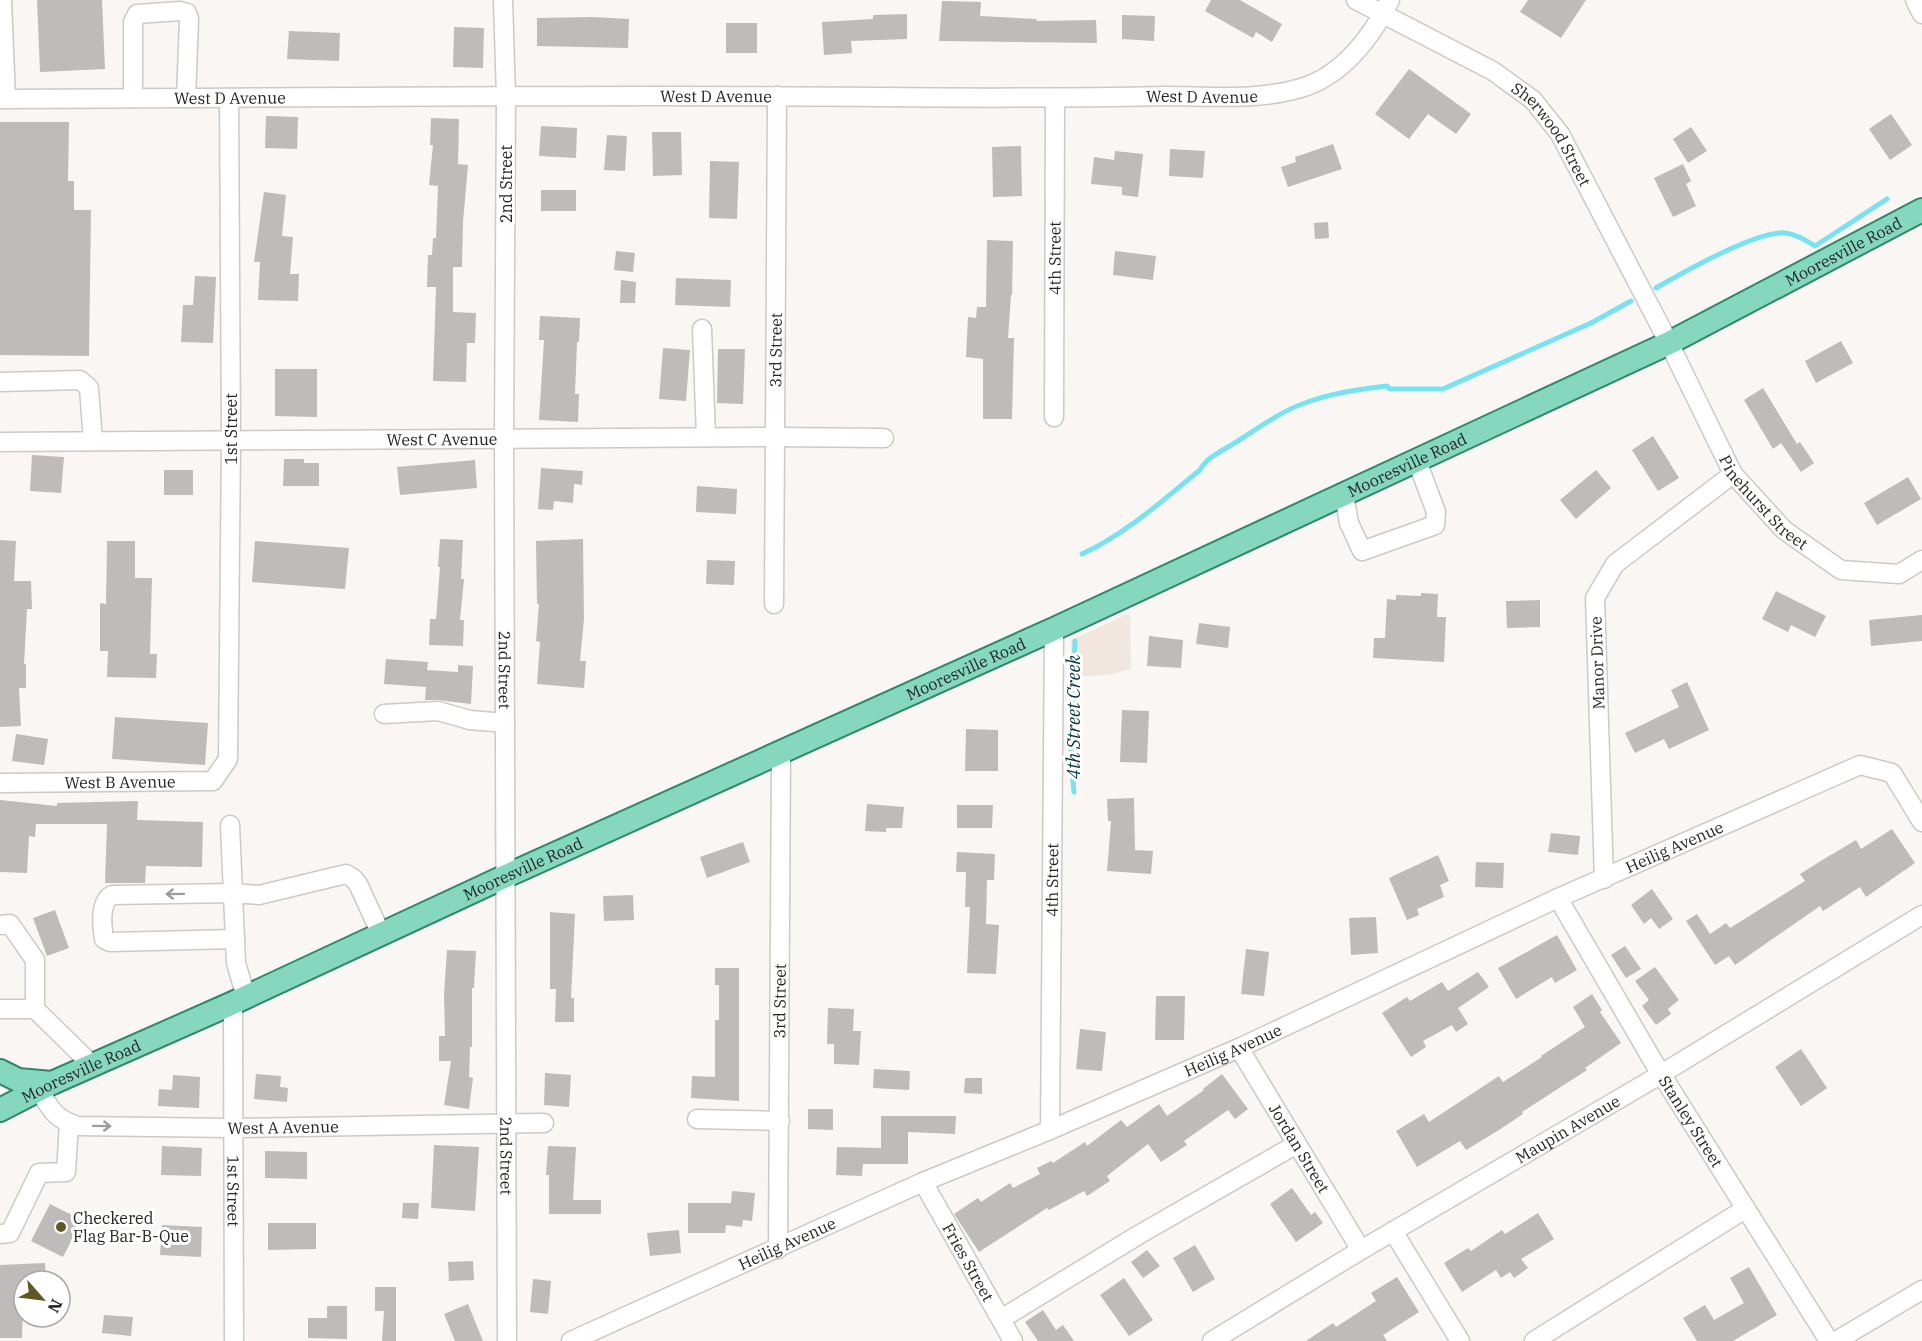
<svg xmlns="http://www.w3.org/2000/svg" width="1922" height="1341" font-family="'IBM Plex Serif',serif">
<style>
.built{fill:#f1e7df}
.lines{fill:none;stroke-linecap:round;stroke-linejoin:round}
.stream{stroke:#79e2f0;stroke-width:5}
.building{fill:#bfbbba}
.minor-casing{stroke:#ccc9c6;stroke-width:21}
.major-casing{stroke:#2f876c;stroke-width:26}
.minor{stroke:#fff;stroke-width:18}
.major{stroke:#85d7be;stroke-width:22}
.oneway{stroke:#9d9c9c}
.poi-dot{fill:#5f5825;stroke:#fff;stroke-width:2}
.labels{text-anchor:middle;stroke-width:6;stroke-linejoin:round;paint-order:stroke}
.street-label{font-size:16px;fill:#252423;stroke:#fff}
.poi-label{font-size:16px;fill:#252423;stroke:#fff;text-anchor:start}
.water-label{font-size:18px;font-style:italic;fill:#003339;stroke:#fff}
</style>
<rect width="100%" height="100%" fill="#f9f6f3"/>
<polygon class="built" points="1130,613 1131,669 1108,675 1071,677 1071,640"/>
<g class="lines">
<g class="stream">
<path d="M1656,288c26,-15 101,-58 129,-55 11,1 20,7 30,13l72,-47"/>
<path d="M1082,554c44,-20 81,-54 118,-84 6,-12 22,-19 33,-26 23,-14 46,-32 72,-41 26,-10 54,-14 82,-17l3,3h53l148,-66 40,-22"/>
<polyline points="1074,792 1071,760 1075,641"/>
</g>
</g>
<g class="building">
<polygon points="37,0 102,0 105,69 40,72"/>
<polygon points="1211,0 1240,0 1282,24 1272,42 1256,32 1253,38 1205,11"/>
<polygon points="1528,0 1586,0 1561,38 1520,12"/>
<polygon points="942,1 981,2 980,16 1037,19 1036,21 1096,20 1097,43 939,41"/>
<polygon points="907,14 907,39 851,41 852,53 824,55 822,22 873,19 873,15"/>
<polygon points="1122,15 1155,16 1154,41 1122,39"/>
<polygon points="593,17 629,19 628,48 537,46 537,18"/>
<rect x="726" y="23" width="31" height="30"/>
<polygon points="454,27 484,28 483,68 453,67"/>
<polygon points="289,31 340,33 339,61 287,59"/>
<polygon points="1409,69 1471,114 1456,134 1428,114 1409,139 1375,114"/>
<polygon points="1891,114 1912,145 1890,160 1869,129"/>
<polygon points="266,116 298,117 297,149 265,148"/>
<polygon points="431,118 459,119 458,164 468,165 463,222 462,267 453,267 453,312 476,313 475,343 467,343 466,382 433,381 436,287 427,287 428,255 432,255 433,238 436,238 438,186 429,185 433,145 430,145"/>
<polygon points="0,122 69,122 68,181 74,181 74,210 91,210 89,356 0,355"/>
<polygon points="541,126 577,128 576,158 539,156"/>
<polygon points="1691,127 1707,151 1688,163 1673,139"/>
<polygon points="652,132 681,132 682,175 653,176"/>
<polygon points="607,135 627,136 625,171 604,170"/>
<polygon points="1333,144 1342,169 1288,187 1281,167 1296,162 1295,157"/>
<polygon points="1021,146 1022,196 993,197 992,147"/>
<polygon points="1170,149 1205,151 1203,178 1169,176"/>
<polygon points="1115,151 1143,154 1138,197 1122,195 1122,187 1091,184 1094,157 1114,160"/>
<polygon points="710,161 739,162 737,219 709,218"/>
<polygon points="1683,164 1691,181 1686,184 1696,206 1673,217 1654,178"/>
<rect x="541" y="190" width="35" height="21"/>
<polygon points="264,192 286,195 282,236 293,237 290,274 299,274 298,301 258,300 260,262 254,262"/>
<polygon points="1328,222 1329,238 1315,239 1314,223"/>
<polygon points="987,240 1013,241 1012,295 1011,295 1008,338 1014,338 1012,419 983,419 983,359 966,357 968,317 976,318 977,307 986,307"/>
<polygon points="616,251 635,253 633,272 614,270"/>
<polygon points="1115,251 1156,256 1153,280 1113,275"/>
<polygon points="195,276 216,277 213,343 181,342 183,305 193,305"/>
<polygon points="676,278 731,280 730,307 675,305"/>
<polygon points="621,280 636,282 635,303 620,303"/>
<polygon points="540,316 580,318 579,342 577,342 575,394 579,394 578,422 539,420 544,340 539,340"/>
<polygon points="1841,341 1853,363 1816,383 1805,361"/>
<polygon points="663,348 690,350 686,401 659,399"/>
<polygon points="718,349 745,349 743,404 717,403"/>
<polygon points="275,369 317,369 317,417 275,416"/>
<polygon points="1763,388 1797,444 1800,442 1814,463 1801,472 1781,443 1773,449 1744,400"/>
<polygon points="1653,436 1679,478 1658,491 1632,450"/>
<polygon points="32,455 64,457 61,493 30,491"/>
<polygon points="284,459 304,459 304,463 319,463 319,486 283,486"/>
<polygon points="475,460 477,488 400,495 397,467"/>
<polygon points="541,468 583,471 582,485 574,484 573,503 554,501 553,510 538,509"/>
<rect x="164" y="470" width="29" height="25"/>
<polygon points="1596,470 1611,488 1576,519 1560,500"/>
<polygon points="1908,477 1921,499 1877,525 1864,503"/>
<polygon points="697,486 737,489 736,514 696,512"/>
<polygon points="440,539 463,540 461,579 464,579 460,620 464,620 463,646 429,645 430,619 436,619 440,567 438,567"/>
<polygon points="583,539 584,619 580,661 586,661 584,688 537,684 540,642 536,641 539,604 537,604 536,541"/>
<polygon points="0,540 16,541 14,581 31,581 32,609 27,609 24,664 26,664 26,688 19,688 21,726 0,727"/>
<polygon points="107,541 135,541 135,578 152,578 150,654 157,654 156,678 107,677 108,651 100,651 100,603 106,604"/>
<polygon points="255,541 349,548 345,589 252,582"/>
<polygon points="707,560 735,561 734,585 706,584"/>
<polygon points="1776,591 1826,616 1815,637 1791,625 1788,632 1762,619"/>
<polygon points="1421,593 1438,594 1437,617 1446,617 1444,662 1373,658 1374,638 1385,638 1387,599 1396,600 1396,595 1421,596"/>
<polygon points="1540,600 1540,627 1507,628 1506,601"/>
<polygon points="1922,615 1922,641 1871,646 1869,620"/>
<polygon points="1199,623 1230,627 1228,648 1196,644"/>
<polygon points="1149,636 1183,640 1181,668 1147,666"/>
<polygon points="386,659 428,662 427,670 458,672 458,665 473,666 471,704 438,700 425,700 426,687 384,684"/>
<polygon points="1687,682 1709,730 1669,749 1664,739 1635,753 1625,733 1679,707 1671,690"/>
<polygon points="1122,710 1149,711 1147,763 1120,762"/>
<polygon points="115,717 208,723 205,765 112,759"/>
<polygon points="966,729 998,730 998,771 965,771"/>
<polygon points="16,734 48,739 44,765 12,761"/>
<polygon points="1134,798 1135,850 1153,851 1151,874 1107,871 1111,821 1108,821 1107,799"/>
<polygon points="0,800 57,806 57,803 138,801 137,820 203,822 202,867 146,866 145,883 105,883 107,824 36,824 35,837 29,836 27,873 0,872"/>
<polygon points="867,804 904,807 902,828 886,828 886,832 865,831"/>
<polygon points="957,805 993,805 992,828 957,828"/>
<polygon points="1892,829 1915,863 1866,897 1860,887 1823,911 1820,906 1735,965 1729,956 1715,965 1686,921 1697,914 1710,934 1726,923 1730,928 1805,881 1800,874 1824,859 1856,840 1861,849"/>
<polygon points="1551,833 1580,836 1578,855 1548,852"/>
<polygon points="743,842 750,862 707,878 700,857"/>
<polygon points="957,852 995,854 994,880 987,880 986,924 999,925 996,974 967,973 970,907 965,907 966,872 956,872"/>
<polygon points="1438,855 1449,881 1440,885 1444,897 1417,909 1419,915 1407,920 1389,878"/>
<polygon points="1476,862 1504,863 1503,888 1475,887"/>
<polygon points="1652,889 1673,919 1659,929 1651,918 1644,924 1631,905"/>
<polygon points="633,895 634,920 604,921 603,896"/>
<polygon points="55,910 69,948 47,956 33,918"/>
<polygon points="550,912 575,914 571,998 574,998 574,1022 555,1022 556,989 550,989"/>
<polygon points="1376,917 1378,953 1351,955 1349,918"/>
<polygon points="1557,935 1577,970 1555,983 1552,977 1516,999 1498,968"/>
<polygon points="1625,946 1641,969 1626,978 1611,955"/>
<polygon points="1246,949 1269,952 1264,996 1241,994"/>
<polygon points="447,950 476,951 474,988 472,988 472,1047 470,1047 469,1077 473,1078 469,1109 444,1105 451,1061 439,1061 439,1036 445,1036 444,994"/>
<polygon points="1655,967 1679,1000 1668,1009 1671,1014 1656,1025 1642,1006 1649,1000 1635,981"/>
<polygon points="715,968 739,968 739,1101 691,1098 692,1076 715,1077 715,1020 719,1020 719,985 715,985"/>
<polygon points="1478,972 1489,987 1458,1008 1468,1024 1456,1032 1452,1025 1423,1041 1426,1047 1411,1057 1382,1013 1407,997 1410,1001 1442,982 1448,991"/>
<polygon points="1592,994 1602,1010 1600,1012 1621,1043 1585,1068 1587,1070 1522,1112 1523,1114 1499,1130 1466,1150 1460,1141 1417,1167 1396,1131 1424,1114 1429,1122 1499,1076 1503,1082 1542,1057 1541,1056 1585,1027 1573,1007"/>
<polygon points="1156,996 1185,996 1184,1040 1155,1040"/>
<polygon points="828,1008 854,1009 853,1031 861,1031 859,1065 834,1064 834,1044 827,1044"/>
<polygon points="1080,1029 1106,1032 1102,1071 1076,1069"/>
<polygon points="1801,1049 1827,1088 1801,1106 1775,1067"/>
<polygon points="874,1069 910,1071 909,1090 873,1088"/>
<polygon points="545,1073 571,1075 569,1107 544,1105"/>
<polygon points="256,1074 281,1076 280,1087 288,1088 287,1102 254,1099"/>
<polygon points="1222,1074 1248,1109 1235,1119 1228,1110 1184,1141 1187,1145 1161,1162 1148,1144 1107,1176 1110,1181 1087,1196 1084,1191 1049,1210 1047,1208 979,1252 954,1214 978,1198 981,1202 1010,1183 1013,1188 1040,1174 1037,1168 1051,1161 1053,1163 1085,1142 1087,1146 1121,1120 1127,1127 1159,1104 1167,1116 1204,1090 1203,1089"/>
<polygon points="173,1075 200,1077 199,1108 158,1106 159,1089 172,1090"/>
<polygon points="965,1078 982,1078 982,1094 964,1093"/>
<polygon points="808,1109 833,1109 833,1130 808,1129"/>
<polygon points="881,1116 956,1116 955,1134 908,1132 908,1164 863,1164 862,1176 836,1175 837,1147 881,1148"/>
<polygon points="434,1145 479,1147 475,1211 431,1208"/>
<polygon points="162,1146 202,1148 201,1176 161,1175"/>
<polygon points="548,1146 576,1147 573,1200 601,1200 601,1214 549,1214 549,1175 546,1175"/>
<polygon points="265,1151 307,1152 307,1179 265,1178"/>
<polygon points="1292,1188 1311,1215 1315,1212 1323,1223 1296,1242 1270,1204"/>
<polygon points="732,1191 755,1193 752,1221 743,1220 742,1227 726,1225 725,1233 688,1233 688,1203 731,1203"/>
<polygon points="403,1203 419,1203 418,1219 402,1218"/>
<polygon points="50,1204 82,1220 63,1257 31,1241"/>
<polygon points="1538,1213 1554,1239 1521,1259 1528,1268 1514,1278 1510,1272 1501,1278 1496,1270 1462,1292 1444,1263 1468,1248 1471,1251 1502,1230 1505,1234"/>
<polygon points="268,1223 316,1223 316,1249 268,1250"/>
<polygon points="162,1225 202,1227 201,1257 160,1255"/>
<polygon points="679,1230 681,1253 650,1256 647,1233"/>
<polygon points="1195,1245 1215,1279 1193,1292 1173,1258"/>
<polygon points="1147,1250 1160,1266 1143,1278 1131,1262"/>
<polygon points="473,1261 474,1280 449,1281 448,1262"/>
<polygon points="45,1263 46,1281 24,1281 22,1338 0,1338 0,1265"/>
<polygon points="1749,1267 1777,1315 1733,1341 1697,1341 1683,1318 1705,1305 1714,1320 1744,1303 1730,1278"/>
<polygon points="1397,1277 1419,1312 1383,1335 1387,1341 1306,1341 1333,1323 1336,1327 1376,1301 1371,1293"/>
<polygon points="1124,1278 1153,1320 1129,1336 1100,1295"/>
<polygon points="533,1279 551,1281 548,1314 530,1312"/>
<polygon points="375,1287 396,1287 396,1341 382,1341 384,1311 375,1311"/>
<polygon points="468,1304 483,1341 455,1341 444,1314"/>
<polygon points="327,1306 347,1306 347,1339 308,1338 308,1318 327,1318"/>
<polygon points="1043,1310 1056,1330 1063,1325 1074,1341 1038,1341 1025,1322"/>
<polygon points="104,1315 133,1317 131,1336 102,1333"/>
</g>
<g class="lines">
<g class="minor-casing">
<g id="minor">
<polyline points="2,0 6,99"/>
<path id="s1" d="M503,0l3,97 -2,341 3,903"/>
<path id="s2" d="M1356,0l137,71 40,29 27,34 109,209 64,131 51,56 57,40 58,4 23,-14"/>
<polyline points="1915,0 1922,14"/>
<polyline points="133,98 133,22 137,14 180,11 187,13 189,19 186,98"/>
<path id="s3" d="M0,99c292,-1 585,-5 877,-2 96,1 192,1 288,-1 44,0 93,5 136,-8 41,-12 71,-51 89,-88"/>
<polyline points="702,329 706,437"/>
<polyline points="0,382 80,380 89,388 93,441"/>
<path id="s4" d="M1054,417l1,-319"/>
<path id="s5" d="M0,442l776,-5 108,1"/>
<polyline points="1344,495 1349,523 1362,551 1435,525 1436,512 1417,461"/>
<path id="s6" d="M774,604l3,-508"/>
<polyline points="384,714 438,711 470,720 505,723"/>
<path id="s7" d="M0,783l213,-2 15,-22 3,-319 -2,-342"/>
<polyline points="230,825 236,963 246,997"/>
<polyline points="1604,879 1595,598 1615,564 1733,474"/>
<path id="s8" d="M1558,898l95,163 176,280"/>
<polyline points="0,925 10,924 35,960 35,1009 92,1065"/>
<path d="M235,939l-125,3 -6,-3c-2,-12 -5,-37 8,-44l121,-2 26,2 87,-21 7,4 5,6 23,50"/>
<path id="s9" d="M233,1003l1,338"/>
<polyline points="0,1009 35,1009"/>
<path id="s10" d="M1239,1048l122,202"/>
<path id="s11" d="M39,1090c12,20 16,29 39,36l155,2 311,-5"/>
<polyline points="697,1119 780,1121"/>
<path id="s12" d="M1050,1130l4,-501"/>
<path id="s13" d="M923,1182l90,159"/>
<polyline points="1393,1231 1460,1341"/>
<polyline points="0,1234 10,1233 39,1173 66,1172 69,1123"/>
<path id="s14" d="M778,1249l3,-496"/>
<polyline points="1001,1319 1140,1234 1297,1144"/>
<path id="s15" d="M571,1341l352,-159 127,-52 189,-82 319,-150 302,-133 32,8 30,49"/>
<path id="s16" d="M1212,1341l149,-91 292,-171 269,-164"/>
<polyline points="1534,1341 1745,1209"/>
<polyline points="1836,1341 1922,1290"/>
</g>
</g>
<g class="major-casing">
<g id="major">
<polyline points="0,1071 18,1080 52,1083"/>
<path id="s17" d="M0,1110l52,-27 181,-80 273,-127 548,-247 615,-286 253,-133"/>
</g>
</g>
<use href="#minor" class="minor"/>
<use href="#major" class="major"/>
</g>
<defs><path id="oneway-shaft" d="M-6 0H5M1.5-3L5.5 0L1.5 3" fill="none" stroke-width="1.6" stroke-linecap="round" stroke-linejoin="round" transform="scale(1.5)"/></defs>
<g class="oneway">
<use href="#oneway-shaft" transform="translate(175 894) rotate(179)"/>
<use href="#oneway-shaft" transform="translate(102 1126) rotate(1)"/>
</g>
<circle class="poi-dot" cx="61" cy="1227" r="6"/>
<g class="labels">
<g class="street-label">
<text dy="6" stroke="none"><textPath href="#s3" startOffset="716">West D Avenue</textPath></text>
<text dy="6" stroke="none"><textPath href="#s3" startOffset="1202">West D Avenue</textPath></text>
<text dy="6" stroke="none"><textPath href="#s3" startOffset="230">West D Avenue</textPath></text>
<text dy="6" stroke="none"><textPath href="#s2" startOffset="242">Sherwood Street</textPath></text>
<text transform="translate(506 184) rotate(-90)" y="6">2nd Street</text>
<text dy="6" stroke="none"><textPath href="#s17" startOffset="2034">Mooresville Road</textPath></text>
<text dy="6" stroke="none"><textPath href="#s4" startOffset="159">4th Street</textPath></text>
<text dy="6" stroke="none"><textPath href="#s6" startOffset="254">3rd Street</textPath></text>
<text transform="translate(231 429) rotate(-90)" y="6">1st Street</text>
<text dy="6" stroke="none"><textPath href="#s5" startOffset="442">West C Avenue</textPath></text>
<text dy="6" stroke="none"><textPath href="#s17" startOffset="1548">Mooresville Road</textPath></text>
<text dy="6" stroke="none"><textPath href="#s2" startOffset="670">Pinehurst Street</textPath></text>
<text transform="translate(1597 663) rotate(-92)" y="6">Manor Drive</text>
<text dy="6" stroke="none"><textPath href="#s17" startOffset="1062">Mooresville Road</textPath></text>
<text dy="6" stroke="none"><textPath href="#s1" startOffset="670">2nd Street</textPath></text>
<text dy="6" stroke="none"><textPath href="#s7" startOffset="120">West B Avenue</textPath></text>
<text dy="6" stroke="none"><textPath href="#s15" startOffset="1209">Heilig Avenue</textPath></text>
<text dy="6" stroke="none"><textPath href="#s17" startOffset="576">Mooresville Road</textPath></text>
<text dy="6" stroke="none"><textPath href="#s12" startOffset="250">4th Street</textPath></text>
<text dy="6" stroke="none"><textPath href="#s14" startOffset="248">3rd Street</textPath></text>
<text dy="6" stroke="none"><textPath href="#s15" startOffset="723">Heilig Avenue</textPath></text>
<text dy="6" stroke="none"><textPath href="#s17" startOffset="90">Mooresville Road</textPath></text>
<text dy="6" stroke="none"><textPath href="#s8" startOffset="260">Stanley Street</textPath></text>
<text dy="6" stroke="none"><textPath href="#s11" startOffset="260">West A Avenue</textPath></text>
<text dy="6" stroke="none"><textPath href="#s16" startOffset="414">Maupin Avenue</textPath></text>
<text dy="6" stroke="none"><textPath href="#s10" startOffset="117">Jordan Street</textPath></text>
<text dy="6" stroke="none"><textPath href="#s1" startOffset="1156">2nd Street</textPath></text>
<text dy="6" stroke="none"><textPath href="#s9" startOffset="188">1st Street</textPath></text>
<text dy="6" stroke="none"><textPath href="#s15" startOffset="237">Heilig Avenue</textPath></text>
<text dy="6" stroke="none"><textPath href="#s13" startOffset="92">Fries Street</textPath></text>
</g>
<g class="poi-label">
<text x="73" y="1224">Checkered<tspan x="73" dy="18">Flag Bar-B-Que</tspan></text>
</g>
<g class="water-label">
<text transform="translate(1074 717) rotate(-90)" y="6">4th Street Creek</text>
</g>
</g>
<g transform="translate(42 1299) rotate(118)"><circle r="28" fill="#ffffff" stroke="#a8a7a7" stroke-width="1.5"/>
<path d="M0-4.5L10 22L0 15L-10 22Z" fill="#5f5825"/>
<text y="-9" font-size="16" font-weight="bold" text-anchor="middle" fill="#252423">N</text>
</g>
</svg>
